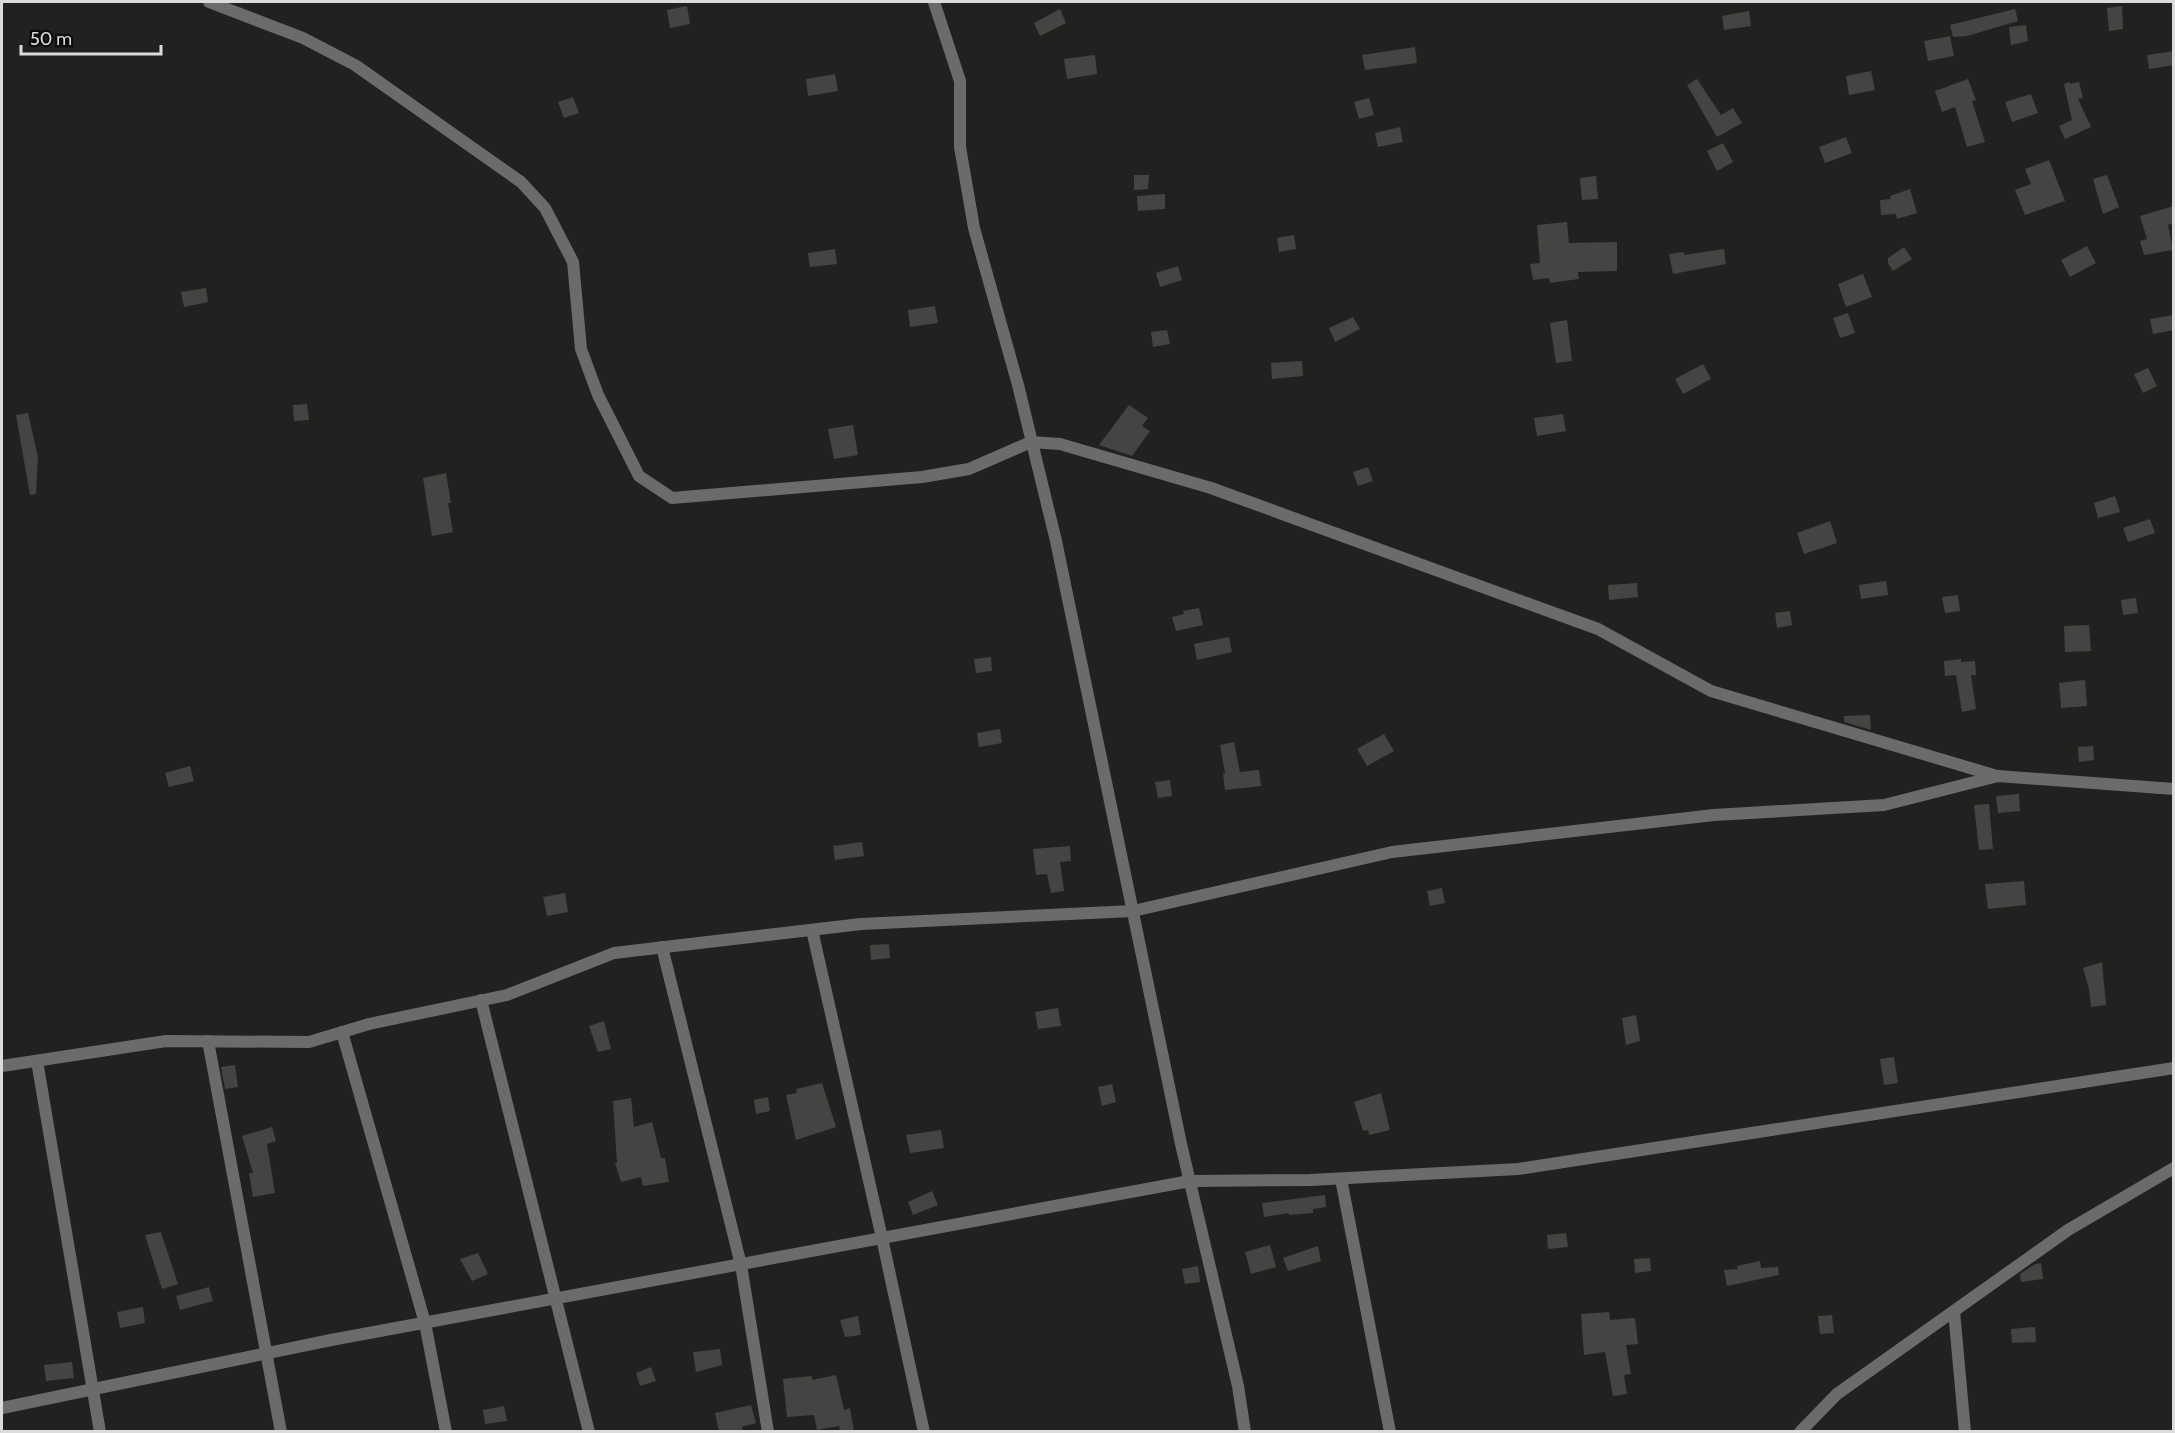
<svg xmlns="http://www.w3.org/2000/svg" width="2175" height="1433" font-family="Cabin,sans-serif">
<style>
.building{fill:#444542}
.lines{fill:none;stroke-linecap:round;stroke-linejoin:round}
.minor{stroke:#696b6c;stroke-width:12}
</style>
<rect width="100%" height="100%" fill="#21221f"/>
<g class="building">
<polygon points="687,6 690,24 670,28 667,10"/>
<polygon points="2122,6 2123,29 2109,31 2107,8"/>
<polygon points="1060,9 1066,23 1040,36 1034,23"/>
<polygon points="2015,9 2018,21 1967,36 1953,37 1950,25"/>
<polygon points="1749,11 1751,26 1724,30 1722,16"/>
<polygon points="2026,25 2028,41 2011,45 2009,27"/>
<polygon points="1950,36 1954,56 1928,61 1924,41"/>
<polygon points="1415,47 1417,63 1365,70 1362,55"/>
<polygon points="2174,51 2174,65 2149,69 2147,55"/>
<polygon points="1095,55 1097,74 1067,79 1064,59"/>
<polygon points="1871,71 1875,90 1849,95 1846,76"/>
<polygon points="835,74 838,91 808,96 806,79"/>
<polygon points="1697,79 1721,115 1733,108 1742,123 1717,137 1687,85"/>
<polygon points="1968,79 1976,100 1972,101 1985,142 1967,147 1955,107 1942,112 1935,91"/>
<polygon points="2070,82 2070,84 2079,82 2083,98 2078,99 2091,127 2065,139 2059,126 2072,120 2064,84"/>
<polygon points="2031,94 2038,113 2012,122 2005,102"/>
<polygon points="573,97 579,113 564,118 558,102"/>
<polygon points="1369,98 1374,115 1359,119 1354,102"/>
<polygon points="1400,127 1403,142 1378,147 1375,133"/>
<polygon points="1846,137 1852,153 1825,163 1819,147"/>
<polygon points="1723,143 1733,162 1717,171 1707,151"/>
<polygon points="2049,160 2065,201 2025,215 2015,190 2031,184 2025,169"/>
<polygon points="1134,175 1149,175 1148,189 1134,190"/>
<polygon points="2107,175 2119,207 2103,214 2093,179"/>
<polygon points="1596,176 1598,199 1582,200 1580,178"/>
<polygon points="1910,189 1917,213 1897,219 1896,214 1881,215 1880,200 1891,199 1890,196"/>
<polygon points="1165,194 1165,209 1138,211 1137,196"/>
<polygon points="2174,206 2174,223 2168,225 2173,250 2144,255 2140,241 2147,239 2140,216"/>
<polygon points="1567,222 1569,243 1617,242 1617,271 1578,272 1579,279 1550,283 1549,278 1533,280 1530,264 1540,263 1537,225"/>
<polygon points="1294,235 1296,249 1279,252 1277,238"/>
<polygon points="2087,246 2096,263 2070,277 2061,260"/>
<polygon points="1904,247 1912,259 1893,271 1888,263 1888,258"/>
<polygon points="835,249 837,264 810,267 808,253"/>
<polygon points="1724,249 1726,264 1673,274 1669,254 1684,252 1684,255"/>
<polygon points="1178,266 1182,280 1160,287 1156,273"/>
<polygon points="1863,274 1872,297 1846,307 1838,284"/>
<polygon points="206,288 208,302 184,307 181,292"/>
<polygon points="935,306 938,323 910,327 908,310"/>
<polygon points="1848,313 1855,333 1840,338 1833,318"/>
<polygon points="2174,315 2174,330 2153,334 2150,319"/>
<polygon points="1353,317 1360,329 1335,342 1329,328"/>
<polygon points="1567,320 1572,361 1556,363 1550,323"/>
<polygon points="1167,330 1170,344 1153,347 1151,332"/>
<polygon points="1302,361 1303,376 1272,379 1271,363"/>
<polygon points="1703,364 1711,379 1683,394 1675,379"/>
<polygon points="2148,368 2157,386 2143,393 2134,374"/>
<polygon points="307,404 309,420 294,421 293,405"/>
<polygon points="1129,405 1148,418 1142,426 1150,431 1132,456 1099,445"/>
<polygon points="28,413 38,457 36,494 30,495 16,415"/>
<polygon points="1563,414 1566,431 1537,436 1534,418"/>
<polygon points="853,425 858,455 834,459 828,429"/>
<polygon points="1368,467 1373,481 1358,486 1353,472"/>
<polygon points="446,473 451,503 448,503 453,532 432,536 423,478"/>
<polygon points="2115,496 2120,512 2098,518 2094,503"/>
<polygon points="2150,519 2155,533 2128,542 2123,528"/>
<polygon points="1830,521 1837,543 1804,554 1797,533"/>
<polygon points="1886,581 1888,595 1861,599 1859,585"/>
<polygon points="1637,583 1638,597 1609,600 1608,585"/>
<polygon points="1958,595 1960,611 1945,613 1942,597"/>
<polygon points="2136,598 2138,613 2123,615 2121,600"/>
<polygon points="1199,608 1203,625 1176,631 1172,617 1184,614 1183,611"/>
<polygon points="1790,611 1792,625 1777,628 1775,613"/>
<polygon points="2089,625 2091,651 2065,652 2064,626"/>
<polygon points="1229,637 1232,652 1197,660 1194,644"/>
<polygon points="991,657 992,671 976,673 974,659"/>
<polygon points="1961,659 1961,662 1975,661 1976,675 1971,675 1976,709 1962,712 1956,675 1945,676 1944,661"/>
<polygon points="2085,680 2087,706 2061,708 2059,683"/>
<polygon points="1870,715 1871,730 1844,722 1844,716"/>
<polygon points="1000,729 1002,743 979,747 977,733"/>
<polygon points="1384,734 1394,751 1367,766 1357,749"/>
<polygon points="1234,742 1240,772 1259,770 1261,786 1225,790 1223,773 1225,773 1220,745"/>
<polygon points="2093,746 2094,760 2079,762 2078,747"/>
<polygon points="190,766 194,781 169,787 165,773"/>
<polygon points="1170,780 1172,796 1158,798 1155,782"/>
<polygon points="2019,794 2020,811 1998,813 1996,796"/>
<polygon points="1989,804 1993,849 1979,850 1974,805"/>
<polygon points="862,842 864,856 835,860 833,846"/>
<polygon points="1070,846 1071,861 1060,862 1064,891 1051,893 1047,874 1036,875 1033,849"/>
<polygon points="2024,881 2026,905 1988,909 1985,884"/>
<polygon points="1442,888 1445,903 1430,906 1427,891"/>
<polygon points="565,893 568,912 547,916 543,897"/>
<polygon points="889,944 890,958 871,960 870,945"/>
<polygon points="2102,962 2106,1005 2091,1007 2089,989 2083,968"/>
<polygon points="1058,1008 1061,1026 1038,1029 1035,1012"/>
<polygon points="1636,1015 1640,1041 1626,1045 1622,1018"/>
<polygon points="604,1021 611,1049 598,1052 589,1026"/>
<polygon points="1894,1057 1898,1083 1884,1085 1880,1059"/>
<polygon points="235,1065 238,1087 225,1089 221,1067"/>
<polygon points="822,1083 836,1127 796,1140 786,1095 797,1093 796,1089"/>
<polygon points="1112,1084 1116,1102 1102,1106 1098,1087"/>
<polygon points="1381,1093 1390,1130 1369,1135 1368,1130 1363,1131 1354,1102"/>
<polygon points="768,1097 770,1111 756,1114 754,1100"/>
<polygon points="631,1098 634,1127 652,1122 661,1158 665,1158 669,1182 643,1186 641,1177 621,1182 615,1163 617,1163 613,1101"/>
<polygon points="272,1127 276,1141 267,1144 275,1193 253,1197 249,1173 253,1173 242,1136"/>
<polygon points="941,1130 944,1148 910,1153 906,1135"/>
<polygon points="932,1191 938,1205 913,1215 908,1202"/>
<polygon points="1325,1195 1326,1207 1313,1209 1313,1213 1289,1215 1289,1213 1264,1217 1262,1203"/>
<polygon points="161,1232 178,1284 162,1289 145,1235"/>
<polygon points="1566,1233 1568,1247 1548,1249 1547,1235"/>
<polygon points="1270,1245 1276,1267 1251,1274 1245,1252"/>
<polygon points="1318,1246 1321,1261 1288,1271 1283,1258"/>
<polygon points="478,1253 488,1274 472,1281 460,1259"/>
<polygon points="1650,1258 1651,1271 1635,1273 1634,1259"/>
<polygon points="1760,1261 1761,1268 1778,1267 1779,1275 1727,1286 1724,1270 1738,1269 1737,1266"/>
<polygon points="2041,1263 2043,1279 2021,1282 2020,1274 2035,1264"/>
<polygon points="1198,1266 1200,1282 1185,1284 1182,1269"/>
<polygon points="209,1287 213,1301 180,1310 176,1296"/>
<polygon points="143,1307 145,1323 120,1328 117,1312"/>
<polygon points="1609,1312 1610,1320 1635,1318 1638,1344 1626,1345 1631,1374 1624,1375 1627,1394 1613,1396 1605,1352 1584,1355 1581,1314"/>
<polygon points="1832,1315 1834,1333 1820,1334 1818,1316"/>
<polygon points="858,1316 861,1335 845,1337 840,1320"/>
<polygon points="2035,1327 2036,1342 2012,1343 2011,1329"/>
<polygon points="720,1349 722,1365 696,1372 693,1352"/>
<polygon points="72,1362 74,1378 46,1381 44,1365"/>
<polygon points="651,1367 656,1381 640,1386 636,1373"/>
<polygon points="836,1375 844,1410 850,1408 854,1431 840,1431 839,1426 817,1430 814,1415 787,1417 783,1379 812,1376 812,1380"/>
<polygon points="751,1405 756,1423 742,1427 743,1431 719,1431 715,1413"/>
<polygon points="504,1406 507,1421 485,1424 483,1410"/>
</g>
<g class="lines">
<g class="minor">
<polyline points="209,2 303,38 355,65 521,182 545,208 573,262 581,349 598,395 639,476 672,498 922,477 969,469 1031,442 1060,444 1211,488 1598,629 1711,691 1997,776"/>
<polyline points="934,2 960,81 960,147 974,228 1018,385 1056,541 1181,1144 1238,1386 1245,1432"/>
<polyline points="812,930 882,1238 924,1432"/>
<polyline points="662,947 741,1265 768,1432"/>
<polyline points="481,1000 589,1432"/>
<polyline points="342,1032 425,1323 446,1432"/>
<polyline points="208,1041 281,1432"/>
<polyline points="37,1061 100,1432"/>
<polyline points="2,1066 166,1041 309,1042 369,1024 507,995 614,953 861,924 1133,911 1392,852 1714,815 1884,805 1998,776 2174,789"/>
<polyline points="1341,1179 1390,1432"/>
<polyline points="1954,1311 1965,1432"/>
<polyline points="2,1408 331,1340 1190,1181 1310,1180 1518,1169 2174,1068"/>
<polyline points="1800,1432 1837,1394 2068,1230 2174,1168"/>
</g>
</g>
<rect width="2175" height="1433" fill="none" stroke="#dbdcda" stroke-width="6"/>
<path d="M21 45v9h140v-9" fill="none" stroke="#dbdcda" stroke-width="3"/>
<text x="30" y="45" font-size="18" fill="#dbdcda" stroke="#0b0b0a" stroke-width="4.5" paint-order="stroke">50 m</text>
</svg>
